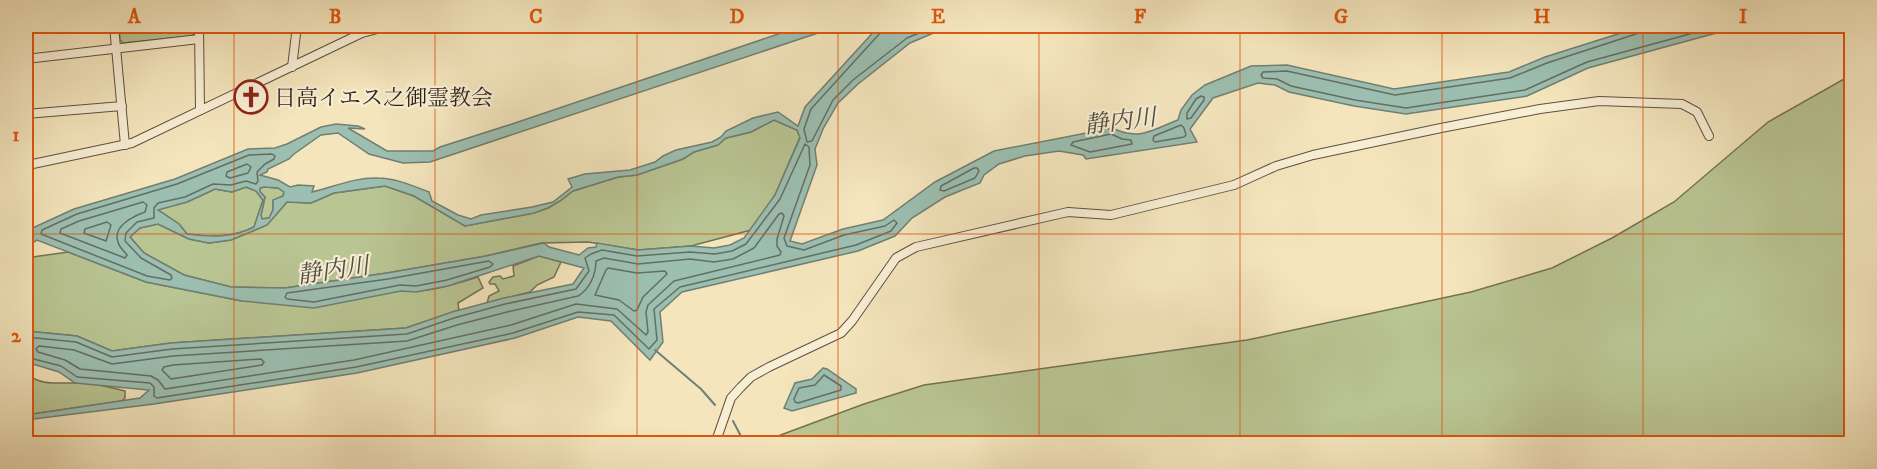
<svg xmlns="http://www.w3.org/2000/svg" width="1877" height="469" font-family="'IM FELL DW Pica','Noto Serif JP',serif">
<style>
.green{fill:#b9c593;stroke:#737254;stroke-width:1.5}
.water{fill:#9cbfb1;stroke:#707f73;stroke-width:1.5;fill-rule:evenodd}
.lines{fill:none;stroke-linecap:round;stroke-linejoin:round}
.shore{stroke:#646e63;stroke-width:1.5}
.stream{stroke:#707f73;stroke-width:2}
.minor-casing{stroke:#5f503f;stroke-width:10}
.minor{stroke:#f8eed4;stroke-width:8}
.grid{fill:none;stroke:#df560c;stroke-width:1.5;stroke-opacity:0.55}
.labels{text-anchor:middle;stroke-width:4.5;stroke-linejoin:round;paint-order:stroke}
.poi-label{font-size:22px;fill:#2d1e15;stroke:#f8eed4;text-anchor:start}
.water-label{font-size:24px;font-style:italic;fill:#4e4e44;stroke:#f8eed4}
.neatline{fill:none;stroke:#df560c;stroke-width:2}
.grid-label{font-size:20px;text-anchor:middle;font-weight:bold;fill:#df560c}
</style>
<rect width="100%" height="100%" fill="#f4e5bd"/>
<filter id="stains"><feTurbulence type="fractalNoise" baseFrequency=".00333" numOctaves="4"/><feColorMatrix values="0 0 0 0 .2 0 0 0 0 .09 0 0 0 0 .02 0 0 0 .5 -.17"/></filter>
<radialGradient id="worn" r=".72"><stop offset=".6" stop-color="#630" stop-opacity="0"/><stop offset="1" stop-color="#630" stop-opacity=".3"/></radialGradient>
<g class="green">
<polygon points="119,26 195,26 195,33 192,36 123,43 120,40"/>
<polygon points="1851,75 1851,443 769,443 778,436 864,404 924,385 1247,340 1471,292 1552,268 1612,238 1674,202 1768,122"/>
<polygon points="774,120 797,130 800,137 775,195 751,230 691,246 638,250 588,242 541,243 486,256 387,273 285,288 231,287 184,275 144,253 130,237 140,228 158,224 189,239 209,243 231,240 267,225 287,202 311,203 334,193 385,186 414,196 465,226 533,213 548,208 560,201 573,191 618,177 637,175 683,159 694,152 717,145 726,138 751,132"/>
<path d="M246,187l10,4 7,9 -9,27c-21,11 -44,10 -67,7l-8,-10 -22,-15 30,-7 28,-13 17,3z"/>
<polygon points="265,187 278,188 284,192 283,196 273,201 273,210 269,218 262,219 261,215 265,197 260,192 260,188"/>
<path d="M68,252l78,30 96,19 159,-10c26,2 51,-6 77,-14l5,11 -25,15 1,7 -53,18 -235,15 -59,8 -35,-15 -51,-5v-73z"/>
<polygon points="539,256 561,262 554,277 537,285 530,292 487,303 489,296 499,291 495,284 490,284 489,282 493,277 500,276 503,279 514,276 513,266"/>
<path d="M26,372c13,17 43,9 62,11 12,2 25,5 37,8v7l-3,3 -96,14z"/>
</g>
<g class="water">
<path d="M802,26h37l-409,136 -27,1 -34,-9 -31,-21 -17,2 -27,19 -5,5 -21,10 -1,3 -7,3 18,5 12,7 8,-2 16,1 -2,6c21,-5 44,-15 66,-14 17,0 35,8 51,14l3,9 26,14 13,4 10,-4 51,-8 21,-5 19,-15 -4,-8 17,-5 45,-4 25,-8 8,-6 13,-6 36,-8 9,-5 5,-6 27,-13 25,-6 20,14 7,-19 74,-81h71l-40,17 -52,41 -20,19 -15,26 -8,20 2,16 -27,76 12,3 41,-15 40,-9 52,-38 59,-31 118,-23c28,13 40,2 66,-8l3,-10 11,-15 13,-10 46,-19 36,-1 107,24 115,-17 36,-15 98,-31h99l-154,42 -61,28 -121,18 -52,-8 -65,-14 -14,-7 -17,-2 -45,15 -23,31 7,13 -111,17 -3,-4 -24,-4 -34,5 -26,8 -15,11 -4,8 -35,14 -33,21 -17,18 -37,15 -176,41 -22,20 3,30 -13,18 -39,-39 -33,-4 -63,21 -158,35 -203,31 -128,16v-5l114,-17 9,-8 -74,-7 -16,-11 -33,-10v-31l51,5 35,15 59,-8 235,-15 46,-16 52,-14 69,-14 11,-16 -45,-12 -91,30 -32,6 -15,-1 -87,17 -72,-7 -96,-19 -109,-42 -11,7v-16l48,-22 101,-30 73,-30 27,-1 12,-4 34,-17 15,-3 22,2 7,3 -17,-1 39,23h46l7,-4 72,-23zM774,120l23,10 3,8 -25,57 -31,43 -14,7 -16,3 -23,-2 -53,4 -41,-7 -1,4 -8,1 -9,7 -30,-8 -5,-4 -58,13 -99,17 -102,15 -54,-1 -47,-12 -40,-22 -14,-16 10,-9 18,-4 31,15 20,4 22,-3 36,-15 20,-23 24,1 23,-10 51,-7 29,10 51,30 69,-13 14,-5 12,-7 13,-10 45,-14 19,-2 46,-16 11,-7 24,-7 8,-7 25,-6zM246,187l10,4 7,9 -9,27c-21,11 -44,10 -67,7l-8,-10 -21,-14 29,-8 28,-13 17,3zM264,187l14,1 6,4 -1,4 -10,4v10l-4,8 -7,1 -1,-4 4,-18 -5,-5v-4z"/>
<polygon points="823,368 827,369 856,389 856,393 792,411 784,408 795,383 812,379"/>
</g>
<g class="lines">
<g class="shore">
<polyline points="883,26 881,32 811,109 804,129 807,142 812,141 833,100 853,80 907,38 936,26"/>
<polyline points="1641,26 1640,31 1636,34 1547,63 1510,78 1395,95 1287,71 1263,72 1261,75 1263,78 1277,79 1291,86 1355,100 1406,108 1525,90 1587,62 1719,26"/>
<polygon points="1201,96 1204,97 1204,100 1191,118 1187,119 1187,113 1196,99"/>
<polygon points="1181,125 1184,128 1186,135 1184,137 1155,142 1153,140 1154,136"/>
<polygon points="1111,134 1122,139 1131,140 1132,144 1090,152 1071,145 1073,142"/>
<polygon points="272,154 275,156 274,159 265,164 257,172 258,181 256,184 246,181 231,185 213,184 185,197 158,203 154,208 154,218 137,222 126,233 125,241 141,258 171,275 172,278 170,280 147,276 41,234 42,230 77,214 177,184 249,155"/>
<polygon points="247,164 251,167 248,173 230,178 226,176 227,172"/>
<polygon points="974,168 977,168 979,171 975,178 944,191 940,190 941,186"/>
<path d="M143,202l4,3 -2,7c-11,4 -33,14 -27,30 1,5 6,9 9,13l-2,3 -65,-25 1,-4 18,-8z"/>
<path d="M782,213l2,3 -7,23v7l4,6 -1,3 -106,26 -26,24 -2,7 2,20 -2,3 -29,-26 -41,-5 -65,21 -157,35 -189,29 -7,-9 -7,-4 -71,-7 -15,-9 -27,-8 -2,-3 3,-3 35,4 38,14 61,-8 234,-15 50,-16 50,-13 71,-16c12,-7 18,-22 18,-35l8,-3 34,6 52,-5 24,3 19,-3 21,-11 25,-34z"/>
<polygon points="107,222 111,225 106,241 84,233 85,229"/>
<polygon points="489,261 493,264 490,267 447,280 416,286 400,285 314,302 287,299 285,297 287,293 388,279"/>
<polygon points="608,268 637,273 665,271 667,274 643,297 637,310 634,311 619,300 595,295 606,270"/>
<polyline points="26,337 76,342 112,357 172,349 407,334 454,318 505,304 576,289 589,271 585,258 591,254 602,250 637,256 690,252 715,254 732,251 746,244 780,199 805,144 809,147 810,165 784,238 787,246 804,250 844,235 885,226 894,220 897,223 891,231 856,245 680,287 654,309 657,340 649,349 614,315 578,312 513,333 356,367 157,398 154,396 154,387 150,383 77,377 61,366 26,357"/>
<polygon points="261,359 264,362 262,365 171,379 162,370 164,367 173,365"/>
<polygon points="824,375 841,386 841,390 798,403 795,402 794,399 799,388 815,385"/>
</g>
<g class="stream">
<polyline points="655,350 701,389 715,405"/>
<polyline points="733,421 745,444"/>
</g>
<g class="minor-casing">
<g id="minor">
<polyline points="114,26 125,145"/>
<polyline points="199,26 200,110"/>
<polyline points="26,59 199,39"/>
<polyline points="292,67 297,26"/>
<polyline points="26,114 122,106"/>
<polyline points="26,137 28,165 132,143 362,33 389,26"/>
<polyline points="715,444 731,398 741,387 751,377 769,367 841,333 852,321 896,258 916,247 1068,212 1111,215 1234,185 1276,166 1313,155 1441,128 1540,109 1599,101 1682,104 1697,112 1709,136"/>
</g>
</g>
<use href="#minor" class="minor"/>
</g>
<path class="grid" d="M234,26v418M435,26v418M637,26v418M838,26v418M1039,26v418M1240,26v418M1442,26v418M1643,26v418M26,234h1826"/>
<defs>
<g id="church-ring" transform="scale(1.725)"><circle r="9.5" fill="#f8eed4" stroke="#8f2418" stroke-width="1.5"/><path d="M-1.2-6h2.4v3.5h3.3v2.4h-3.3V6h-2.4V-.1h-3.3v-2.4h3.3Z" fill="#8f2418"/></g>
</defs>
<g fill-rule="evenodd">
<use href="#church-ring" x="251" y="97"/>
</g>
<g class="labels">
<g class="poi-label">
<text x="274" y="105">日高イエス之御霊教会</text>
</g>
<g class="water-label">
<text transform="translate(1120 121) rotate(-7)" y="8">静内川</text>
<text transform="translate(333 270) rotate(-8)" y="8">静内川</text>
</g>
</g>
<rect width="1877" height="469" fill="none" stroke="#f4e5bd" stroke-width="66"/>
<rect x="33" y="33" width="1811" height="403" class="neatline"/>
<g class="grid-label">
<text x="134" y="23">A</text>
<text x="335" y="23">B</text>
<text x="536" y="23">C</text>
<text x="737" y="23">D</text>
<text x="938" y="23">E</text>
<text x="1140" y="23">F</text>
<text x="1341" y="23">G</text>
<text x="1542" y="23">H</text>
<text x="1743" y="23">I</text>
<text x="16" y="141">1</text>
<text x="16" y="342">2</text>
</g>
<rect width="100%" height="100%" filter="url(#stains)"/>
<rect width="100%" height="100%" fill="url(#worn)"/>
</svg>
